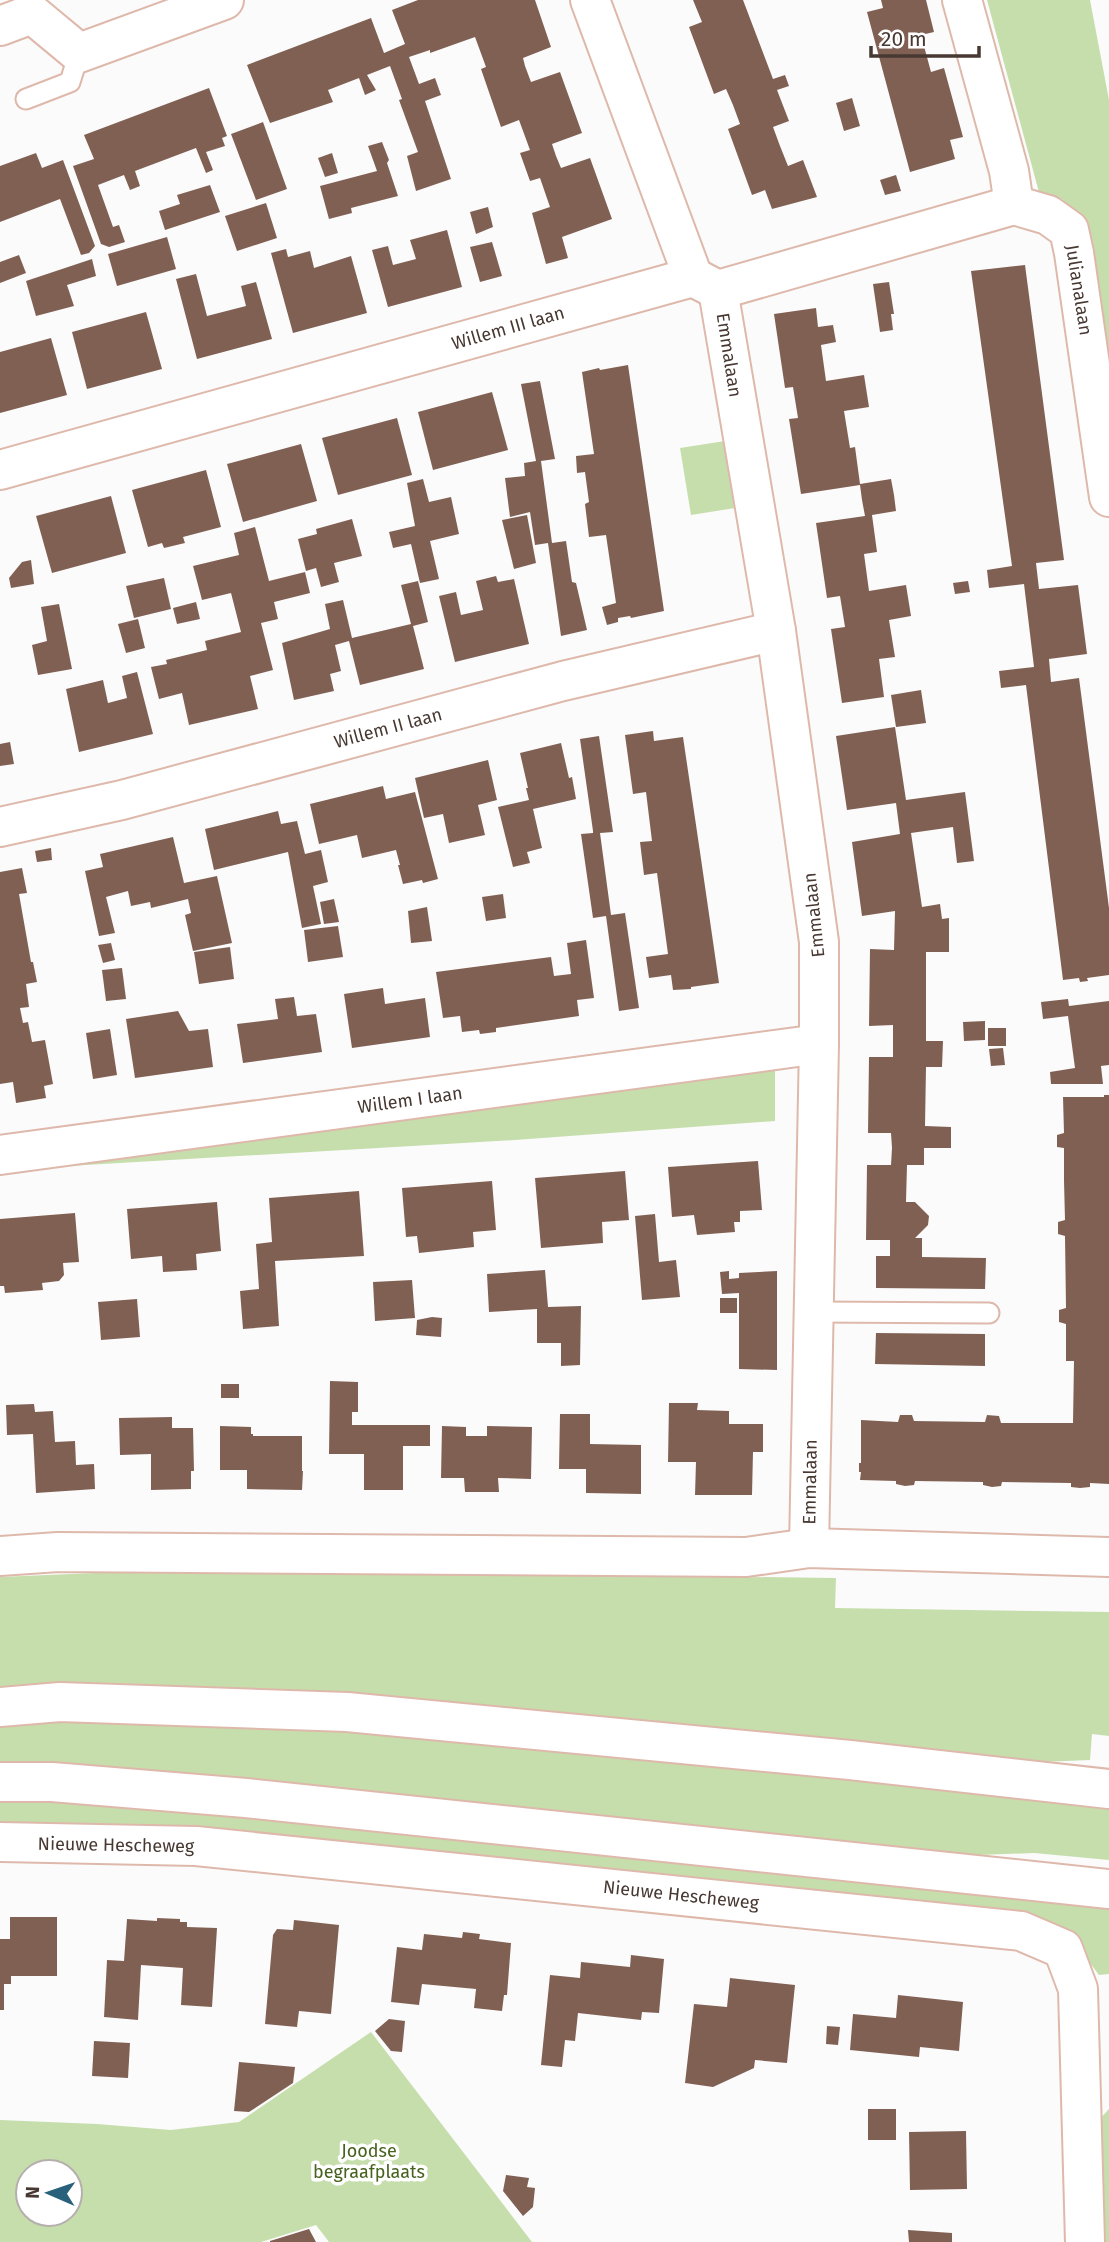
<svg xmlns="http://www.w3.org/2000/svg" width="1109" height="2242" font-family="'Fira Sans',sans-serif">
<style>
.green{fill:#c6deac;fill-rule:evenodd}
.building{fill:#816054}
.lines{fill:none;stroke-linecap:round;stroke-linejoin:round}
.service-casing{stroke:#deb9ab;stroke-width:23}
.minor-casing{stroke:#deb9ab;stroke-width:42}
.tertiary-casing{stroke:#deb9ab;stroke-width:42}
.service{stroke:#fff;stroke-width:19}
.minor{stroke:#fff;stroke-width:38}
.tertiary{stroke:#fff;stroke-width:38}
.labels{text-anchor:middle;stroke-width:7;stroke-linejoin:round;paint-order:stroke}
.street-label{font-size:18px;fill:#473832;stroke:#fff}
.park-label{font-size:18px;fill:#46621c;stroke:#fff}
</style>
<rect width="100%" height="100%" fill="#fbfbfb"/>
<g class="green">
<polygon points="987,0 1090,0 1109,100 1109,458 1069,207 1062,199 1040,196"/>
<polygon points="725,441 735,508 691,515 680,448"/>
<polygon points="775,1066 775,1121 515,1140 0,1170"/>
<polygon points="167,1570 836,1578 835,1608 1109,1612 1109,1736 1092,1734 1090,1760 992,1764 0,1694 0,1577"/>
<polygon points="255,1716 1109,1802 1109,1860 1034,1853 903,1858 0,1769 0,1717"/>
<polygon points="0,1792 1045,1897 1109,1910 1109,1974 1099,1975 1069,1935 0,1829"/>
<path d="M371,2032l161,210h-203l-13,-17 -55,17h-261v-122l97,4 74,6 68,-8zM28,2172h42v42h-42z"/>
<polygon points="1109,2109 1109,2242 1099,2242 1097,2122"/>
</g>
<g class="building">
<polygon points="418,0 535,0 551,47 523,58 525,66 531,82 560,72 582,133 552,144 556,156 561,168 590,158 612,219 562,237 568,258 546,264 532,213 550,207 540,178 530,181 520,153 530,150 519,120 501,127 481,69 486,67 475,37 430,53 430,50 409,57 419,84 435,78 441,95 425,101 451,179 416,191 407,156 418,152 399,100 402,99 390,66 367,75 376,90 365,95 359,78 328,90 333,102 270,123 247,65 371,18 384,53 405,44 392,10"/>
<polygon points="693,0 743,0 773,79 785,75 789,86 777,90 789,121 773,127 780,146 788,166 803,160 817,197 772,209 765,190 752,195 728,129 740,124 733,105 726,89 714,94 689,27 702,22"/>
<polygon points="881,0 926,0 934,32 921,35 931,72 944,68 963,137 950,140 955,159 910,172 867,12 883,8"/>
<polygon points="209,88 227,136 222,138 225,146 206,152 213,170 206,173 196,148 135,171 140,186 130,190 124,175 98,185 113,227 119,225 125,242 109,247 101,244 73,166 94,159 84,135"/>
<polygon points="852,98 860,126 844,131 836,103"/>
<polygon points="263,122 287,189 256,200 231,134"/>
<polygon points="382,142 389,160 387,163 398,196 351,208 352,213 329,219 320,186 377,171 368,146"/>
<polygon points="36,153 42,168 63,160 95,246 89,253 81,255 60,199 0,222 0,166"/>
<polygon points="332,153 338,173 325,177 318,158"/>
<polygon points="896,175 901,191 885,195 880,180"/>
<polygon points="210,185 220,212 165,230 159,211 180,204 177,195"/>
<polygon points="266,203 277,238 237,251 225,216"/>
<polygon points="488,207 493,227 476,234 470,212"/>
<polygon points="447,230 462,287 388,307 372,250 388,246 393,265 416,259 410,240"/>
<polygon points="167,237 176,269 117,286 108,254"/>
<polygon points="492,242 502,276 480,282 470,247"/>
<polygon points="286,249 288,257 310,251 314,268 351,256 367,313 293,333 271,253"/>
<polygon points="19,255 26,273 0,283 0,262"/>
<polygon points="92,259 96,276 67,285 74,306 36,316 26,281"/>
<polygon points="1025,265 1064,560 1036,563 1039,589 1078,585 1087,654 1049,659 1051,682 1079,678 1109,908 1109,975 1087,978 1088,981 1080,982 1079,978 1063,980 1026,685 1001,688 999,671 1034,667 1024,584 989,588 987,570 1012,566 971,271"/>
<polygon points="196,274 207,316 246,306 241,286 256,282 272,339 197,359 176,279"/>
<polygon points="889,282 894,314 891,314 893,330 880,332 873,284"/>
<polygon points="816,308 818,327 833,325 836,342 821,345 826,381 864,375 869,407 844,411 850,448 855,447 860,484 891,479 894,495 896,511 872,515 877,552 864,554 869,591 906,585 911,616 889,620 895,657 879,659 884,697 842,703 831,629 845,627 840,596 827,598 816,523 865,516 862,500 860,485 801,494 789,419 798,418 793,387 785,388 774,314"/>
<polygon points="146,312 162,369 87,389 72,332"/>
<polygon points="51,338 67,395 0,413 0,352"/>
<polygon points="628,365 664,611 631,618 630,616 618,618 618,622 607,625 602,607 616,603 606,535 589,537 585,504 589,502 585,472 577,473 576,456 594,454 582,372 599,368 600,370"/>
<polygon points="540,381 555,459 541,461 552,543 566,541 572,582 576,583 587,630 561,636 548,543 535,545 530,512 510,517 505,478 525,476 524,463 536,461 521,384"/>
<polygon points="492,392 508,450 433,470 418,412"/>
<polygon points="397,418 412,475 338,495 322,438"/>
<polygon points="301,444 317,501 243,522 227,464"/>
<polygon points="206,470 221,527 183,537 185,543 164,548 162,543 148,547 132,490"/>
<polygon points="423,479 429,502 451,497 459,534 430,541 439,579 420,583 411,544 393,548 389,532 415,526 407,483"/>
<polygon points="111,496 126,553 52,573 36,516"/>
<polygon points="527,515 536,563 514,569 502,520"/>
<polygon points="352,519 362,556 334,563 339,582 321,587 316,568 306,571 298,539 317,534 316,529"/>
<polygon points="255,527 269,581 305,572 310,593 274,602 278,619 261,623 273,670 250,676 258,709 189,725 182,693 159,699 151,667 167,664 166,660 207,650 205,641 241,632 231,593 202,600 193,566 239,555 234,533"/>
<polygon points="31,560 34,584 11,588 9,578 22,562"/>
<polygon points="496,576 498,582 514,579 529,644 455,662 439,596 456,592 461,615 483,610 476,581"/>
<polygon points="164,578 171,609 134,618 126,586"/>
<polygon points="418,581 428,622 413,626 424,669 360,685 349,641 335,645 341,671 330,674 334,691 294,700 282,643 330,629 325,604 343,600 352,638 411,624 401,585"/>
<polygon points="968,581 970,592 955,594 953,583"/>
<polygon points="196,602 200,619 177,624 173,608"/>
<polygon points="59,604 72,669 38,675 32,645 47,641 41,607"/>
<polygon points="138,619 145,648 126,653 118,624"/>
<polygon points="137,672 153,734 79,752 66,689 103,680 108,703 127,698 122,676"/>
<polygon points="921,690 926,723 896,727 891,695"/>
<polygon points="895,727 906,800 965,792 974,861 957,863 953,827 911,833 922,907 940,904 942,919 949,918 949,952 926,952 926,1041 943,1041 942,1067 926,1067 925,1126 951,1127 951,1148 924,1148 924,1165 907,1165 906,1202 915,1202 929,1216 928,1225 915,1238 922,1238 922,1257 986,1258 985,1289 876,1288 876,1256 890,1256 890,1240 866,1240 867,1165 891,1165 892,1148 891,1133 868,1133 869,1057 893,1057 893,1025 869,1026 870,949 894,950 895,911 862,916 852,842 900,834 896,803 847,810 836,736"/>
<polygon points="653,731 654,741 683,737 700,852 719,983 691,987 691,989 673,990 671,975 649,978 646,957 668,954 657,873 644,875 640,842 652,841 646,792 633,794 625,735"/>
<polygon points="599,736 613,832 600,833 611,915 625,913 639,1008 619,1011 606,916 593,918 581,834 593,833 593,831 580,739"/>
<polygon points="10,742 14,764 0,766 0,744"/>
<polygon points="561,743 569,778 572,777 576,799 533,809 542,848 527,852 530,863 513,867 498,807 529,800 526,788 528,788 520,753"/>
<polygon points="488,760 497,800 478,805 485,835 449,843 443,814 424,818 415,778"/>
<polygon points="383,786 386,799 415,792 438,879 423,883 422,880 403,884 398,865 400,865 396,850 362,858 357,835 319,844 310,804"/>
<polygon points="278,811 281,824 297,821 305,854 321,850 328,882 313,886 321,924 302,928 288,852 214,870 205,829"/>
<polygon points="173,837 184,883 217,876 232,943 193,951 185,915 191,913 188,899 151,908 150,902 131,906 128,891 106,897 115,933 99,936 85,871 103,867 100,854"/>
<polygon points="51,848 52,860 37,862 35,851"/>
<polygon points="22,868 27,893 19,894 31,962 33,962 37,982 26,984 29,1007 20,1008 23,1023 28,1022 32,1042 45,1040 53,1084 44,1086 46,1098 16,1103 13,1082 0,1084 0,872"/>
<polygon points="503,894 506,918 486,921 482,897"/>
<polygon points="334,899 339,922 324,924 320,902"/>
<polygon points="427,907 432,941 411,943 408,911"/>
<polygon points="338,926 343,957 308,962 304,930"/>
<polygon points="586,940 594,998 577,1000 579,1016 496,1028 496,1032 480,1034 479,1030 462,1032 460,1016 443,1018 436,972 551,957 554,976 571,974 567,943"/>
<polygon points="111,943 115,960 103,963 98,945"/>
<polygon points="230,947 234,979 199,984 194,952"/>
<polygon points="122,968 126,999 106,1001 102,970"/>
<polygon points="383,988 385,1004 425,998 430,1037 352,1048 344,994"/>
<polygon points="294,997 297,1016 316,1014 322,1052 243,1063 237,1024 278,1019 275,999"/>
<polygon points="1068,999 1069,1006 1109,1001 1109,1065 1101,1066 1103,1084 1051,1084 1050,1072 1075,1068 1068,1016 1043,1019 1041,1002"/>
<polygon points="178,1011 189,1031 208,1029 213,1067 135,1078 126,1019"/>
<polygon points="985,1021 985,1040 964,1041 963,1022"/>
<rect x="988" y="1028" width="18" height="18"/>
<polygon points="110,1029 117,1075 93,1079 86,1033"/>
<polygon points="1003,1048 1005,1065 991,1066 989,1049"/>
<polygon points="1104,1095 1109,1095 1109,1484 1090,1483 1090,1487 1080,1488 1071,1487 1071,1483 1002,1482 1001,1486 992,1487 983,1485 983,1482 915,1481 914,1485 905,1486 896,1484 896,1481 860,1480 861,1472 859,1472 859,1463 861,1463 861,1420 898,1422 900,1415 912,1415 914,1421 985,1422 987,1415 999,1416 1001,1423 1073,1423 1074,1361 1066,1361 1066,1324 1059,1322 1059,1310 1066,1308 1065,1236 1058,1234 1058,1222 1065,1220 1064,1181 1064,1148 1057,1147 1057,1135 1064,1133 1063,1097 1104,1097"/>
<polygon points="758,1161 762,1210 740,1211 740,1222 734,1222 735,1232 697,1235 694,1215 672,1217 668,1167"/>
<polygon points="625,1171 629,1220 602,1222 603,1243 541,1248 535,1178"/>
<polygon points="492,1181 496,1230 473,1232 474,1247 419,1253 417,1236 406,1237 402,1188"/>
<polygon points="359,1191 364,1256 275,1261 279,1326 243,1329 240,1291 259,1289 256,1244 272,1242 269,1198"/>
<polygon points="217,1202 221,1251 196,1254 197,1270 163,1272 162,1256 131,1259 127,1209"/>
<polygon points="75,1213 79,1262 63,1263 64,1275 59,1281 42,1283 43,1290 5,1293 4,1286 0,1286 0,1219"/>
<polygon points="655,1214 659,1262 676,1260 680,1297 642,1300 635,1216"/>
<polygon points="545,1270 548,1307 581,1306 580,1365 561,1366 561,1343 537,1343 537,1309 489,1312 487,1274"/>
<polygon points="729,1271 729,1279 739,1278 739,1273 777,1271 777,1370 739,1369 739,1293 722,1294 720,1272"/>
<polygon points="412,1280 415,1318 375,1321 373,1282"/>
<rect x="720" y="1298" width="17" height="15"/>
<polygon points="137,1299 140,1337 101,1340 98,1302"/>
<polygon points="432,1317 442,1318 441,1337 416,1335 417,1320"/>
<polygon points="876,1333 985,1334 985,1366 875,1364"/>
<polygon points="330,1381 358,1382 358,1412 352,1412 352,1425 430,1425 430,1446 403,1446 403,1490 364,1490 364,1454 329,1454"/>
<rect x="221" y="1384" width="18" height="14"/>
<polygon points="669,1403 698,1403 697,1410 729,1411 729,1424 763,1424 763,1452 753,1452 752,1495 695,1495 696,1462 668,1462"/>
<polygon points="34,1404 35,1412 53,1411 55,1442 75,1441 76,1465 94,1464 95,1489 36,1493 33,1434 7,1435 6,1405"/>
<polygon points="560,1414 590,1414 590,1444 641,1445 641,1494 586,1493 586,1469 559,1469"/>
<polygon points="172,1417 172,1428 193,1428 194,1471 191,1471 191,1489 151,1490 151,1454 120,1455 119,1418"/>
<polygon points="220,1426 251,1427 251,1434 253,1434 253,1436 302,1436 302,1471 303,1471 302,1490 247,1489 247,1470 220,1470"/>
<polygon points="442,1426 466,1427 466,1436 487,1436 487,1426 532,1427 531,1479 498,1478 499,1492 465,1492 464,1478 441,1478"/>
<polygon points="10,1917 57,1917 57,1976 11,1976 11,1984 4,1984 4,2010 0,2010 0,1939 10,1939"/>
<polygon points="157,1918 180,1919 180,1922 187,1922 187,1927 217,1928 212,2007 181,2005 183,1968 141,1965 138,2020 104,2017 107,1960 124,1961 127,1919 157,1921"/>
<polygon points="294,1920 339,1925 331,2014 299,2011 297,2027 265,2024 273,1935 277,1929 293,1930"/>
<polygon points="463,1932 480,1934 479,1939 511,1943 507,1995 504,1995 502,2011 474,2008 476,1989 422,1984 419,2005 391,2002 397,1947 422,1950 424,1934 462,1938"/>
<polygon points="631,1955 664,1959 659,2013 642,2012 641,2020 578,2013 575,2041 565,2040 562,2067 541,2065 550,1975 580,1978 581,1962 630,1967"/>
<polygon points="730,1978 795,1985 787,2063 755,2060 754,2068 713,2087 685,2083 694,2004 727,2007"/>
<polygon points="898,1995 963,2002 959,2051 920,2047 919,2057 850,2050 853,2014 896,2018"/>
<polygon points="389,2019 405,2021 402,2052 391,2051 375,2031"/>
<polygon points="827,2026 840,2027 838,2045 826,2044"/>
<polygon points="94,2041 130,2043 128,2078 92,2076"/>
<polygon points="239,2062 295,2067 293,2083 249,2112 234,2111"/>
<rect x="868" y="2109" width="28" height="31"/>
<polygon points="966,2131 967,2189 910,2190 909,2132"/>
<polygon points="506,2175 529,2178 527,2187 535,2188 533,2207 523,2216 503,2191"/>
<polygon points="309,2229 316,2242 270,2242 270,2241"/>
<polygon points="908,2230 952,2233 952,2242 909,2242"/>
</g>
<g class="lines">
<g class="service-casing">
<g id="service">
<polyline points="26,99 70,82 79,53"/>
<polyline points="813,1312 989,1313"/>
</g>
</g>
<g class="minor-casing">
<g id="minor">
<polyline points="590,0 693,277"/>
<polyline points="962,0 1009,171 1014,205 1048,215 1069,230 1074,253 1109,497"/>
<polyline points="0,26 32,14 79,53 224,0"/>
<polyline points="718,290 776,631 819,942 819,1044 809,1548"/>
<polyline points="0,470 693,277 718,290 1014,205"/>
<polyline points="0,827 122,800 563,681 776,631"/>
<polyline points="0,1155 819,1044"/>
<polyline points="0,1556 58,1552 746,1557 809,1548 1109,1557"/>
<polyline points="0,1842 196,1846 1021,1931 1063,1949 1078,1989 1085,2242"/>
</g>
</g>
<g class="tertiary-casing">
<g id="tertiary">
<polyline points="0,1707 60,1702 347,1712 850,1760 1109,1789"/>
<polyline points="0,1782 52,1782 246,1798 1109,1889"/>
</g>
</g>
<use href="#service" class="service"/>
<use href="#minor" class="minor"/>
<use href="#tertiary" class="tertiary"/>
</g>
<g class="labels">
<g class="street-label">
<text transform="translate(1079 290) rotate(81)" y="6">Julianalaan</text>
<text transform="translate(508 328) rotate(-16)" y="6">Willem III laan</text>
<text transform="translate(729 355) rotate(81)" y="6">Emmalaan</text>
<text transform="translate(388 728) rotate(-15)" y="6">Willem II laan</text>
<text transform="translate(814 915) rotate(-96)" y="6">Emmalaan</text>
<text transform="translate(410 1100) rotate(-8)" y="6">Willem I laan</text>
<text transform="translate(810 1482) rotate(-89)" y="6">Emmalaan</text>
<text transform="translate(116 1845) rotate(1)" y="6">Nieuwe Hescheweg</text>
<text transform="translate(681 1895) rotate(6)" y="6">Nieuwe Hescheweg</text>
</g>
<g class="park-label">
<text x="369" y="2157">Joodse<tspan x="369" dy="21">begraafplaats</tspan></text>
</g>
</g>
<g transform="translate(49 2193) rotate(272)"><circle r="33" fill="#ffffff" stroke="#b5afad" stroke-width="2"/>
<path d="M0-5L12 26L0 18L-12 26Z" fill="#29617b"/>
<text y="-10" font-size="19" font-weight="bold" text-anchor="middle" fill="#473832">N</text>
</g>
<path d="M871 46v10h108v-10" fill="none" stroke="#473832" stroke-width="3.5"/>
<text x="881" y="46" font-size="21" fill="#473832" stroke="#ffffff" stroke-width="5" paint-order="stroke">20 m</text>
</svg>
